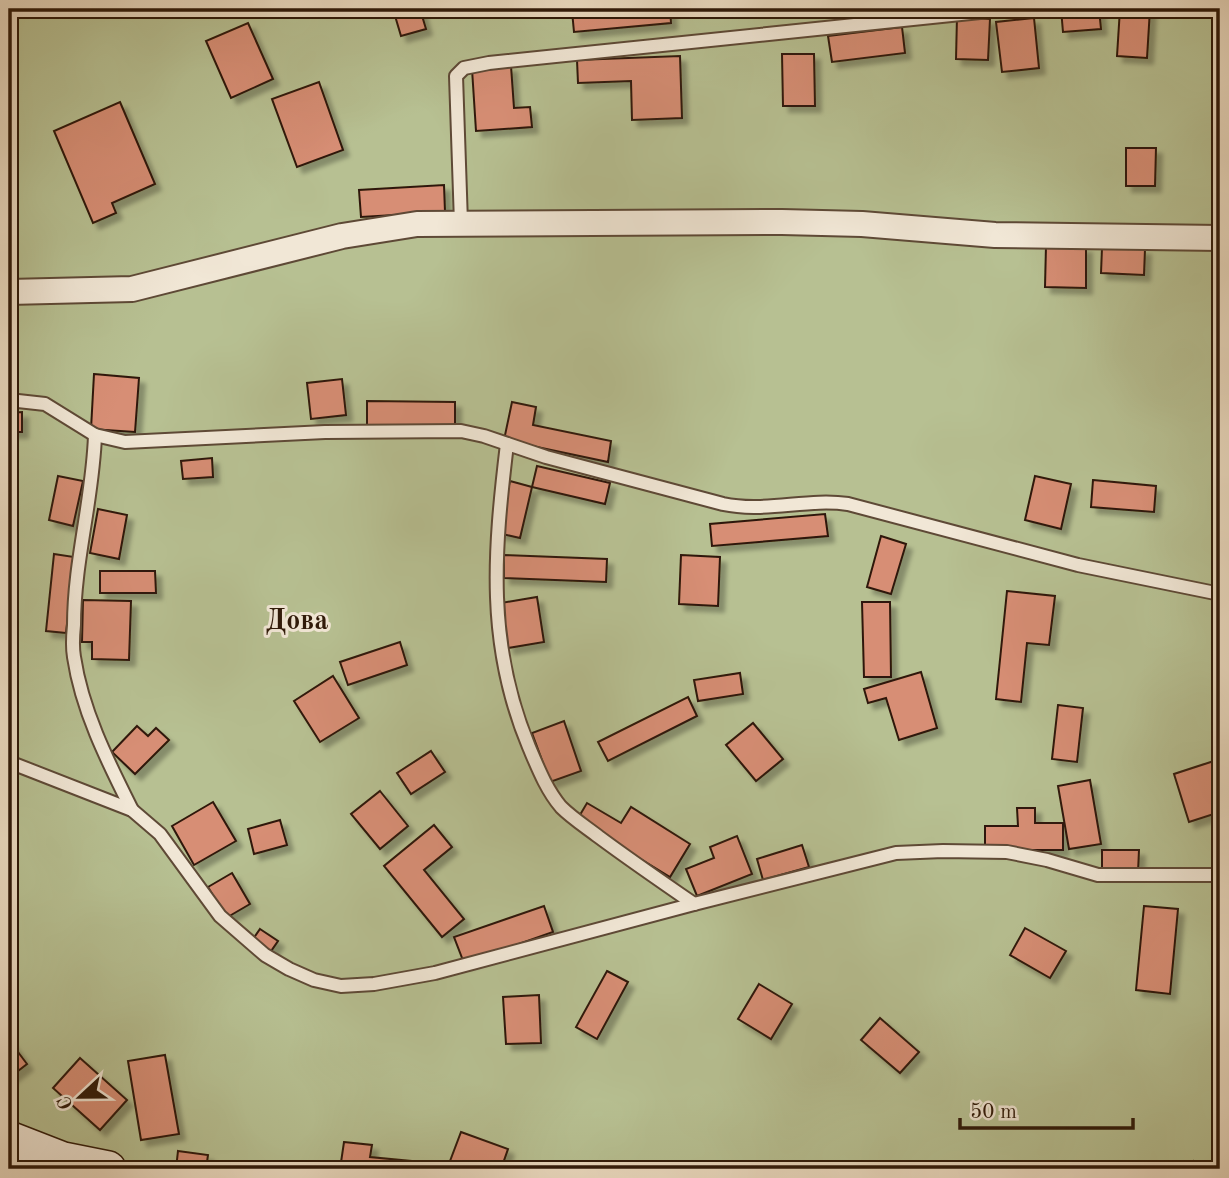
<svg xmlns="http://www.w3.org/2000/svg" width="1229" height="1178" font-family="'Old Standard TT',serif">
<style>
.green{fill:#b7c092;stroke:#736c4d;stroke-width:2}
.building{fill:#d78e74;stroke:#2f1908;stroke-width:2;filter:url(#shadow)}
.lines{fill:none;stroke-linecap:round;stroke-linejoin:round}
.lane-casing{stroke:#5e4936;stroke-width:16}
.street-casing{stroke:#5e4936;stroke-width:28}
.secondary-casing{stroke:#2f1908;stroke-width:38}
.lane{stroke:#f1e7d6;stroke-width:12}
.street{stroke:#f1e7d6;stroke-width:24}
.secondary{stroke:#f1e7d6;stroke-width:35}
.labels{text-anchor:middle;stroke-width:6;stroke-linejoin:round;paint-order:stroke}
.quarter-label{font-size:28px;font-weight:bold;fill:#2f1908;stroke:#f1e7d6}
</style>
<defs>
<filter id="shadow"><feDropShadow dx="6" dy="6" stdDeviation="2" flood-color="#0004"/></filter>
</defs>
<rect width="100%" height="100%" fill="#eadac0"/>
<filter id="stains"><feTurbulence type="fractalNoise" baseFrequency=".00286" numOctaves="4"/><feColorMatrix values="0 0 0 0 .2 0 0 0 0 .09 0 0 0 0 .02 0 0 0 .5 -.17"/></filter>
<radialGradient id="worn" r=".72"><stop offset=".6" stop-color="#630" stop-opacity="0"/><stop offset="1" stop-color="#630" stop-opacity=".3"/></radialGradient>
<rect class="green" x="9" y="9" width="1211" height="1160"/>
<g class="building">
<polygon points="393,9 420,9 426,29 401,36"/>
<polygon points="601,9 670,9 671,23 574,32 572,11"/>
<polygon points="1061,9 1099,9 1101,29 1063,32"/>
<polygon points="1120,9 1150,9 1147,58 1117,56"/>
<polygon points="957,17 990,19 988,60 956,59"/>
<polygon points="1034,18 1039,68 1002,72 996,22"/>
<polygon points="248,23 273,79 231,98 206,41"/>
<polygon points="902,27 905,53 832,62 828,36"/>
<polygon points="782,54 814,54 815,106 783,106"/>
<polygon points="680,56 682,118 632,120 631,81 578,83 577,60"/>
<polygon points="511,66 514,108 530,107 532,127 476,131 472,69"/>
<polygon points="319,82 343,150 297,167 272,99"/>
<polygon points="120,102 155,184 112,203 116,213 93,223 54,131"/>
<polygon points="1126,148 1156,148 1155,186 1126,186"/>
<polygon points="444,185 445,212 361,217 359,190"/>
<polygon points="1046,246 1086,247 1086,288 1045,287"/>
<polygon points="1102,248 1145,249 1144,275 1101,273"/>
<polygon points="94,374 139,378 135,432 91,429"/>
<polygon points="342,379 346,415 311,419 307,383"/>
<polygon points="367,401 455,402 455,426 367,425"/>
<polygon points="512,402 536,407 533,425 611,441 608,462 504,440"/>
<polygon points="22,412 22,432 9,432 9,413"/>
<polygon points="212,458 213,477 183,479 181,461"/>
<polygon points="537,466 610,483 605,504 532,487"/>
<polygon points="58,476 83,481 73,526 49,520"/>
<polygon points="1035,476 1071,484 1061,529 1025,520"/>
<polygon points="1093,480 1156,486 1154,512 1091,507"/>
<polygon points="510,481 532,487 520,538 498,533"/>
<polygon points="98,509 127,515 119,559 90,553"/>
<polygon points="825,514 828,536 712,546 710,524"/>
<polygon points="881,536 906,544 891,594 867,587"/>
<polygon points="1216,551 1220,551 1220,581 1215,581"/>
<polygon points="54,554 74,557 66,633 46,631"/>
<polygon points="504,555 607,559 606,582 504,578"/>
<polygon points="681,555 720,557 718,606 679,604"/>
<polygon points="100,571 155,571 156,593 100,593"/>
<polygon points="1007,591 1055,596 1049,645 1027,643 1021,702 996,699"/>
<polygon points="537,597 544,642 508,648 501,603"/>
<polygon points="83,600 131,601 129,660 92,659 92,642 82,642"/>
<polygon points="862,602 890,602 891,677 864,677"/>
<polygon points="400,642 407,665 348,685 340,662"/>
<polygon points="921,672 937,728 899,740 886,698 868,703 864,689"/>
<polygon points="740,673 743,694 698,701 694,680"/>
<polygon points="333,676 359,718 320,742 294,701"/>
<polygon points="688,697 697,716 608,761 598,742"/>
<polygon points="1058,705 1083,708 1077,762 1052,759"/>
<polygon points="564,721 581,771 550,782 532,733"/>
<polygon points="753,723 783,759 756,781 726,745"/>
<polygon points="137,726 148,736 156,728 169,740 135,774 112,752"/>
<polygon points="431,751 445,772 411,794 397,773"/>
<polygon points="1220,759 1220,812 1189,822 1174,774"/>
<polygon points="1090,780 1101,844 1069,849 1058,786"/>
<polygon points="380,791 408,826 380,849 351,814"/>
<polygon points="213,802 236,841 194,865 172,826"/>
<polygon points="587,803 621,823 631,807 690,844 670,877 577,820"/>
<polygon points="1017,808 1035,808 1035,823 1063,823 1063,850 985,850 985,826 1018,826"/>
<polygon points="280,820 287,845 254,854 248,829"/>
<polygon points="434,825 452,847 424,870 464,919 442,937 384,866"/>
<polygon points="737,836 752,874 697,896 686,869 714,858 710,847"/>
<polygon points="802,845 809,867 763,880 757,859"/>
<polygon points="1102,850 1139,850 1138,872 1102,872"/>
<polygon points="232,873 250,904 226,918 208,887"/>
<polygon points="544,906 553,932 464,963 454,937"/>
<polygon points="1144,906 1178,909 1170,994 1136,990"/>
<polygon points="1025,928 1066,951 1050,978 1010,955"/>
<polygon points="260,929 278,941 269,954 251,942"/>
<polygon points="607,971 628,982 597,1039 576,1027"/>
<polygon points="759,984 792,1004 771,1039 738,1019"/>
<polygon points="539,995 541,1043 506,1044 503,997"/>
<polygon points="880,1018 919,1052 900,1073 861,1040"/>
<polygon points="9,1040 27,1064 9,1078"/>
<polygon points="165,1055 179,1134 141,1140 128,1061"/>
<polygon points="80,1058 127,1100 100,1130 53,1088"/>
<polygon points="461,1132 508,1149 501,1169 447,1169"/>
<polygon points="344,1142 372,1145 370,1157 411,1161 410,1169 340,1169"/>
<polygon points="178,1151 208,1155 206,1169 176,1169"/>
<polygon points="1193,1161 1195,1169 1155,1169"/>
</g>
<g class="lines">
<g class="lane-casing">
<g id="lane">
<polyline points="461,223 456,76 464,68 489,63 1009,9"/>
<path d="M9,400l36,4 50,31 30,7 200,-10 136,-1 23,5 62,21 177,47c42,9 84,-6 125,0l230,61 142,29"/>
<path d="M95,435c-2,64 -21,126 -21,190 -1,10 -2,21 0,32 8,54 34,105 58,153"/>
<path d="M507,444c-13,108 -21,200 22,303 9,21 17,42 32,60 11,11 25,20 38,30 31,23 63,45 95,67"/>
<polyline points="9,762 132,810 160,834 220,916 265,955 289,969 314,980 341,986 374,984 435,973 694,904 896,853 943,851 1007,852 1047,860 1098,875 1220,875"/>
</g>
</g>
<g class="street-casing">
<polyline id="street" points="9,292 132,289 342,236 417,224 782,222 862,224 995,235 1220,238"/>
</g>
<g class="secondary-casing">
<polyline id="secondary" points="9,1139 63,1160 108,1169"/>
</g>
<use href="#lane" class="lane"/>
<use href="#street" class="street"/>
<use href="#secondary" class="secondary"/>
</g>
<g class="labels">
<g class="quarter-label">
<text x="297" y="629">Дова</text>
</g>
</g>
<rect width="1229" height="1178" fill="none" stroke="#eadac0" stroke-width="35"/>
<rect x="10" y="10" width="1208" height="1157" fill="none" stroke="#2f1908" stroke-width="3.5"/>
<rect x="18" y="18" width="1194" height="1143" fill="none" stroke="#2f1908" stroke-width="2"/>
<g transform="translate(80 1097) rotate(248)" stroke="#f1e7d6" stroke-width="5" paint-order="stroke">
<path d="M0-5L12 26L0 18L-12 26Z" fill="#2f1908"/>
<text y="-10" font-size="19" font-weight="bold" text-anchor="middle" fill="#2f1908">С</text>
</g>
<path d="M960 1118v10h173v-10" fill="none" stroke="#2f1908" stroke-width="3.5"/>
<text x="970" y="1118" font-size="21" fill="#2f1908" stroke="#f1e7d6" stroke-width="5" paint-order="stroke">50 m</text>
<rect width="100%" height="100%" filter="url(#stains)"/>
<rect width="100%" height="100%" fill="url(#worn)"/>
</svg>
